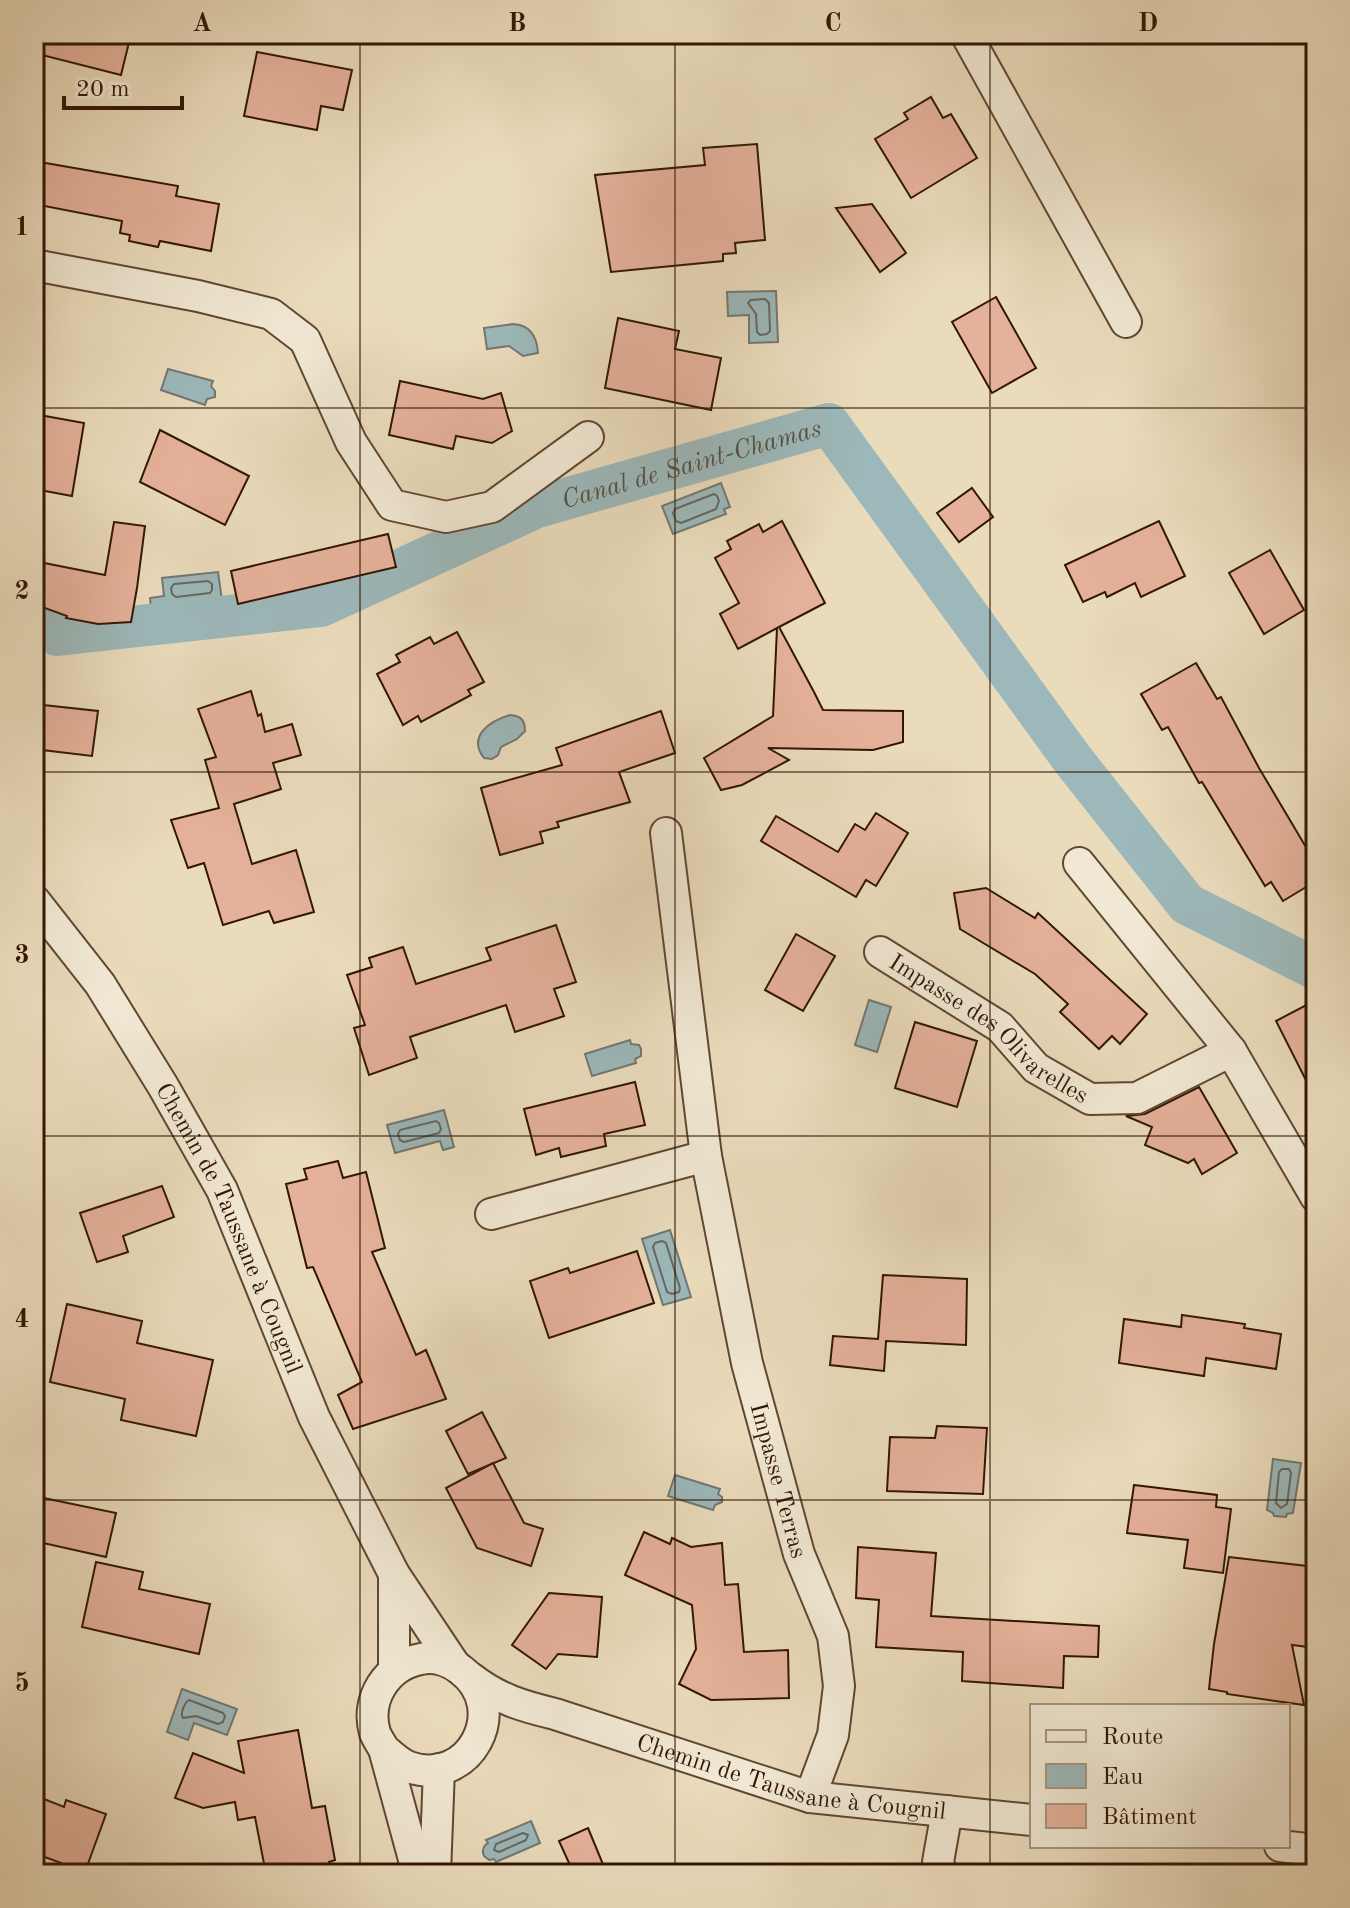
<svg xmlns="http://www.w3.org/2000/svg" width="1350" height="1908" font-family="'Old Standard TT',serif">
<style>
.water{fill:#9cb8ba;stroke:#727772;stroke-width:2}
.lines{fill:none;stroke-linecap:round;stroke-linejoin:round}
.shore{stroke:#676760;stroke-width:2}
.canal{stroke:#9cb8ba;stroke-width:42}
.building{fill:#e5b19a;stroke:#321605;stroke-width:2}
.street-casing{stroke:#604732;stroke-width:34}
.street{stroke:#f1e8d3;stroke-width:30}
.grid{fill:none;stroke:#321605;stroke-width:2;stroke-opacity:0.55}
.labels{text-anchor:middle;stroke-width:6;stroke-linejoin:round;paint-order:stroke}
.street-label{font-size:24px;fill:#321605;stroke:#f1e8d3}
.water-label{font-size:26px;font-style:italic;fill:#574f44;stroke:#f1e8d3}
.neatline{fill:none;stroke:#321605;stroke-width:3}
.grid-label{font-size:26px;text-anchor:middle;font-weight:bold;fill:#321605}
</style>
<rect width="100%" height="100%" fill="#eadbbb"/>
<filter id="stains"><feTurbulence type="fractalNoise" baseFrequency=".0025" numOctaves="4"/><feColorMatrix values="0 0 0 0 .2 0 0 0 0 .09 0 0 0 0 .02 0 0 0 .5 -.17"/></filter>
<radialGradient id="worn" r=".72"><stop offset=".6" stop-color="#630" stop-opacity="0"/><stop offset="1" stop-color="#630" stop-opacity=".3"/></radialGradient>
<g class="water">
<polygon points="776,291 778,342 749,343 749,315 728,316 727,292"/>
<path d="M513,324c18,1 24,13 25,29l-15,3 -14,-10 -22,3 -3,-21z"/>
<polygon points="168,369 213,381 211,386 215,391 215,397 207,399 205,405 161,390"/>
<polygon points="721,483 730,507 724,509 726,514 673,534 662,506"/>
<polygon points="218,572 222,600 151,607 150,598 164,596 162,578"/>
<path d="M510,715c11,1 15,5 15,16l-8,8 -16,8 -3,8 -6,4 -8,-1c-17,-22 6,-37 26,-43z"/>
<polygon points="869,1000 891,1007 877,1052 855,1045"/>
<polygon points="630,1040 631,1044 639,1045 641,1049 641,1056 635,1059 636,1063 592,1076 585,1054"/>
<polygon points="444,1110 454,1147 443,1150 440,1141 395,1153 387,1125"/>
<polygon points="670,1230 691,1297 663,1305 642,1239"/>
<polygon points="1273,1459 1301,1463 1293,1513 1287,1514 1286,1517 1274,1516 1273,1513 1267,1510"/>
<polygon points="675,1475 720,1489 718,1494 722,1497 722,1502 715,1505 713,1510 668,1496"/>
<polygon points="182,1689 237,1709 227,1735 194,1723 188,1740 167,1732"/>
<path d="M531,1821l9,22 -44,19 -2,-3 -5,1 -5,-4c-2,-5 -1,-10 4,-13l-2,-3z"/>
</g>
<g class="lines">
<g class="shore">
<polygon points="765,299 769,303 770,331 767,334 760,335 757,332 756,314 748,303 751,300"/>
<polygon points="714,494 717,496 719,501 716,509 681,523 676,521 673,513 675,509"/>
<polygon points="208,581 212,584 212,590 210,593 176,597 172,594 171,588 174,584"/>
<polygon points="436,1121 439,1123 441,1129 439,1133 404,1142 400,1140 398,1134 400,1130"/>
<polygon points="662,1241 666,1243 680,1288 679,1292 672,1294 667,1292 653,1247 655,1243"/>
<polygon points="1282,1469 1289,1469 1291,1473 1287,1504 1281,1508 1276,1503 1279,1472"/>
<path d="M189,1700l34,13 2,3 -2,6 -5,2 -22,-8 -13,2c-3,-4 1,-15 6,-18z"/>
<polygon points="523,1833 528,1835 526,1840 499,1852 494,1850 496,1844"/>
</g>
<path class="canal" id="s1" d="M34,612l23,23 264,-29 216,-99 292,-83 244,336 114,144 129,65"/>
</g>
<g class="building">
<polygon points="34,34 131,34 121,75 34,53"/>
<polygon points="257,52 352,70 343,110 321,106 317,130 244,116"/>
<polygon points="931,97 943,118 951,114 977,158 911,198 875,139 908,119 904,113"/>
<polygon points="757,144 765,240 735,243 736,253 723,254 723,261 611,272 595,175 705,165 703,148"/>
<polygon points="34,161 178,186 176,196 219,204 211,251 160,241 158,247 129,241 130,235 120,233 122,221 34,204"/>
<polygon points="872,204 906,253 880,272 836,208"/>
<polygon points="996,297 1036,368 992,393 952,322"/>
<polygon points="618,318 679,331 675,349 721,358 711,410 605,388"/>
<polygon points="400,381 483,399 501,393 512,431 492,443 456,436 453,449 389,435"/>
<polygon points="34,414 84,423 72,496 34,489"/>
<polygon points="160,430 249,476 225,525 140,482"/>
<polygon points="972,488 993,517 959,542 937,513"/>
<polygon points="782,521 825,603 779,627 814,692 823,710 903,711 903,742 873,750 768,748 789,760 742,785 721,790 704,758 773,716 777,628 738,649 720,614 739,603 715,558 731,549 727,541 759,524 763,532"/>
<polygon points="1159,521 1185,576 1141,597 1135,583 1107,597 1105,592 1083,602 1065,565"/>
<polygon points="114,522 145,526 137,588 131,622 98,624 66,618 67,616 42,607 34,599 34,561 105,575"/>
<polygon points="388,534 396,567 238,604 231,571"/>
<polygon points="1270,550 1304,610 1264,634 1229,573"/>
<polygon points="457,632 484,682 468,690 471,695 421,722 418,716 403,725 377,674 400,662 396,655 430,637 434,644"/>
<polygon points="1196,663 1217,699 1221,697 1259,768 1316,864 1316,881 1283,901 1271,882 1265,886 1202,782 1199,783 1168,727 1162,730 1141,694"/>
<polygon points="251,691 258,716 261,714 265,732 292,724 301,755 273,763 281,789 234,804 252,864 296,850 314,912 274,923 269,911 223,925 204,863 188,868 171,820 219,808 205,760 216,757 198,709"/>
<polygon points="34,704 98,711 92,756 34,749"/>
<polygon points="661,711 675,753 619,772 630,802 557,822 559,827 540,832 543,843 500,855 481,788 562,765 556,748"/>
<polygon points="876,813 908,833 876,886 866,880 856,897 761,841 776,816 838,852 855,824 865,830"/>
<polygon points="986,888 1035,918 1038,913 1147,1014 1120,1044 1112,1036 1099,1049 1060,1012 1068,1004 1035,974 960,929 954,893"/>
<polygon points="556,925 576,982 554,989 564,1016 515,1032 506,1005 410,1037 417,1058 369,1075 354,1028 365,1025 347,975 372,967 369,958 403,947 416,984 491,960 486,948"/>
<polygon points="796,934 835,956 803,1011 765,990"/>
<polygon points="1316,1000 1316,1100 1276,1021"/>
<polygon points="915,1022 977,1041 957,1107 895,1088"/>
<polygon points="635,1082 645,1125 604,1134 606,1146 561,1157 559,1148 536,1155 524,1109"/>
<polygon points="1199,1087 1237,1153 1202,1174 1194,1159 1188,1163 1145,1145 1152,1127 1126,1116 1145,1114"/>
<polygon points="338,1161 343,1178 366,1172 385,1248 372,1252 416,1355 426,1350 446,1399 353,1429 338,1395 362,1382 313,1267 307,1268 286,1184 307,1179 304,1169"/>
<polygon points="162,1186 174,1217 123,1236 128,1252 97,1262 80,1213"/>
<polygon points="637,1251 654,1303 549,1338 530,1281 568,1268 570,1273"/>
<polygon points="883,1275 967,1279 966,1345 886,1341 884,1371 830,1365 833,1336 878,1339"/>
<polygon points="67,1304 142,1321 137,1343 213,1360 196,1436 121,1420 125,1399 50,1382"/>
<polygon points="1182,1315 1245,1324 1244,1328 1281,1334 1276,1369 1206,1358 1204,1376 1119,1363 1124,1319 1181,1327"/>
<polygon points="482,1412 506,1458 468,1474 446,1431"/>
<polygon points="937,1426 987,1428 983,1494 887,1491 890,1437 935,1438"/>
<polygon points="493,1463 524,1523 543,1529 531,1566 477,1548 446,1488"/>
<polygon points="1134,1485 1217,1495 1216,1507 1231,1509 1223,1573 1184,1568 1188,1540 1127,1533"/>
<polygon points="34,1496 116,1513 106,1557 34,1541"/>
<polygon points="644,1532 670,1544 672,1538 691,1547 722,1543 725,1585 738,1584 744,1652 788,1650 789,1698 711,1700 679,1684 696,1649 692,1605 625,1575"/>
<polygon points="858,1547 936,1553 931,1616 1099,1626 1098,1657 1064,1656 1063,1688 962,1681 963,1652 876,1647 879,1600 856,1598"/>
<polygon points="1229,1557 1316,1567 1316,1648 1292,1645 1304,1705 1227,1694 1227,1692 1209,1689 1214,1644"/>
<polygon points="96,1562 143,1572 139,1589 210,1604 199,1654 82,1627"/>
<polygon points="549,1593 602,1597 597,1657 558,1654 546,1669 512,1645"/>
<polygon points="298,1730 312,1808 325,1806 335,1860 329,1862 331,1874 272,1874 271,1869 265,1869 255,1817 238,1820 235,1802 203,1808 175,1798 193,1753 244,1773 238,1741"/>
<polygon points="34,1795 64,1807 66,1800 106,1814 85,1872 34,1853"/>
<polygon points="588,1828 607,1874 574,1874 559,1841"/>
</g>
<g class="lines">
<g class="street-casing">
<g id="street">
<polyline points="966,34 1126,322"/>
<polyline points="34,265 198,296 271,314 305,340 351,442 392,505 446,517 492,507 588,437"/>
<path id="s2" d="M666,833l40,323 41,207 52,191 34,82 6,50 -6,49 -23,62"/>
<polyline points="1079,863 1231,1051 1316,1197"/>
<path id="s3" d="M34,900l66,84 63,102 59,104 92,227 80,157 60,90"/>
<path id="s4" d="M880,952l120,75 36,41 54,31 47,-1 94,-47"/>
<polyline points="491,1214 706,1156"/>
<polyline points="394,1574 394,1670"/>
<path id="s5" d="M471,1678c27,21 51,28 84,36l255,83 222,23"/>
<path d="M384,1749c8,7 15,14 25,18 60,21 103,-58 52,-97 -11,-9 -26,-14 -40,-11 -34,6 -56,40 -46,74 2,5 6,11 9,16l34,125"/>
<polyline points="1280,1846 1316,1850"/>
<polyline points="435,1874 439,1769"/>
<polyline points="942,1874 938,1862 947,1811"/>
</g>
</g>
<use href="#street" class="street"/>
</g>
<path class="grid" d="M360,34v1840M675,34v1840M990,34v1840M34,408h1282M34,772h1282M34,1136h1282M34,1500h1282"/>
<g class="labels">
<g class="street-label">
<text dy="8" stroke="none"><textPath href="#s4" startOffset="134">Impasse des Olivarelles</textPath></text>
<text dy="8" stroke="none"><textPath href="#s3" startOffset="384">Chemin de Taussane à Cougnil</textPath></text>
<text dy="8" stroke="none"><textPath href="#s2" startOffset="658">Impasse Terras</textPath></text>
<text dy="8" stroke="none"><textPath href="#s5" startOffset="338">Chemin de Taussane à Cougnil</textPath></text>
</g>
<g class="water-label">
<text dy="9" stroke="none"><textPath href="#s1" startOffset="696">Canal de Saint-Chamas</textPath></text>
</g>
</g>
<rect width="1350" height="1908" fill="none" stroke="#eadbbb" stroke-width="88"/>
<rect x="1030" y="1704" width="260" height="144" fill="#f1e8d3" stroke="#a59481" stroke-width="2"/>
<rect x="1046" y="1730" width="40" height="12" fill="#f1e8d3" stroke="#a59481" stroke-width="2"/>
<text x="1102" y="1744" font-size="24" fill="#321605">Route</text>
<rect x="1046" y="1764" width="40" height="24" fill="#9cb8ba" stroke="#a59481" stroke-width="2"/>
<text x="1102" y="1784" font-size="24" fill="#321605">Eau</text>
<rect x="1046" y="1804" width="40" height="24" fill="#e5b19a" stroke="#a59481" stroke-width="2"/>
<text x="1102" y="1824" font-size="24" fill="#321605">Bâtiment</text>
<path d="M64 96v12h118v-12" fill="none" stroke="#321605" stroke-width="4"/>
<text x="76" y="96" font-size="24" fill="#321605" stroke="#f1e8d3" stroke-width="6" paint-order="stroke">20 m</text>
<rect x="44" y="44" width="1262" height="1820" class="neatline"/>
<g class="grid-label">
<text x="202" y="31">A</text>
<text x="517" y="31">B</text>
<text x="833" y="31">C</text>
<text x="1148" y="31">D</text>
<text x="22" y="235">1</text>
<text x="22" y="599">2</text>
<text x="22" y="963">3</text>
<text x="22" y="1327">4</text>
<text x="22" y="1691">5</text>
</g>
<rect width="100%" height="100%" filter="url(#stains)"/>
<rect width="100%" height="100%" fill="url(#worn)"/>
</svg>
